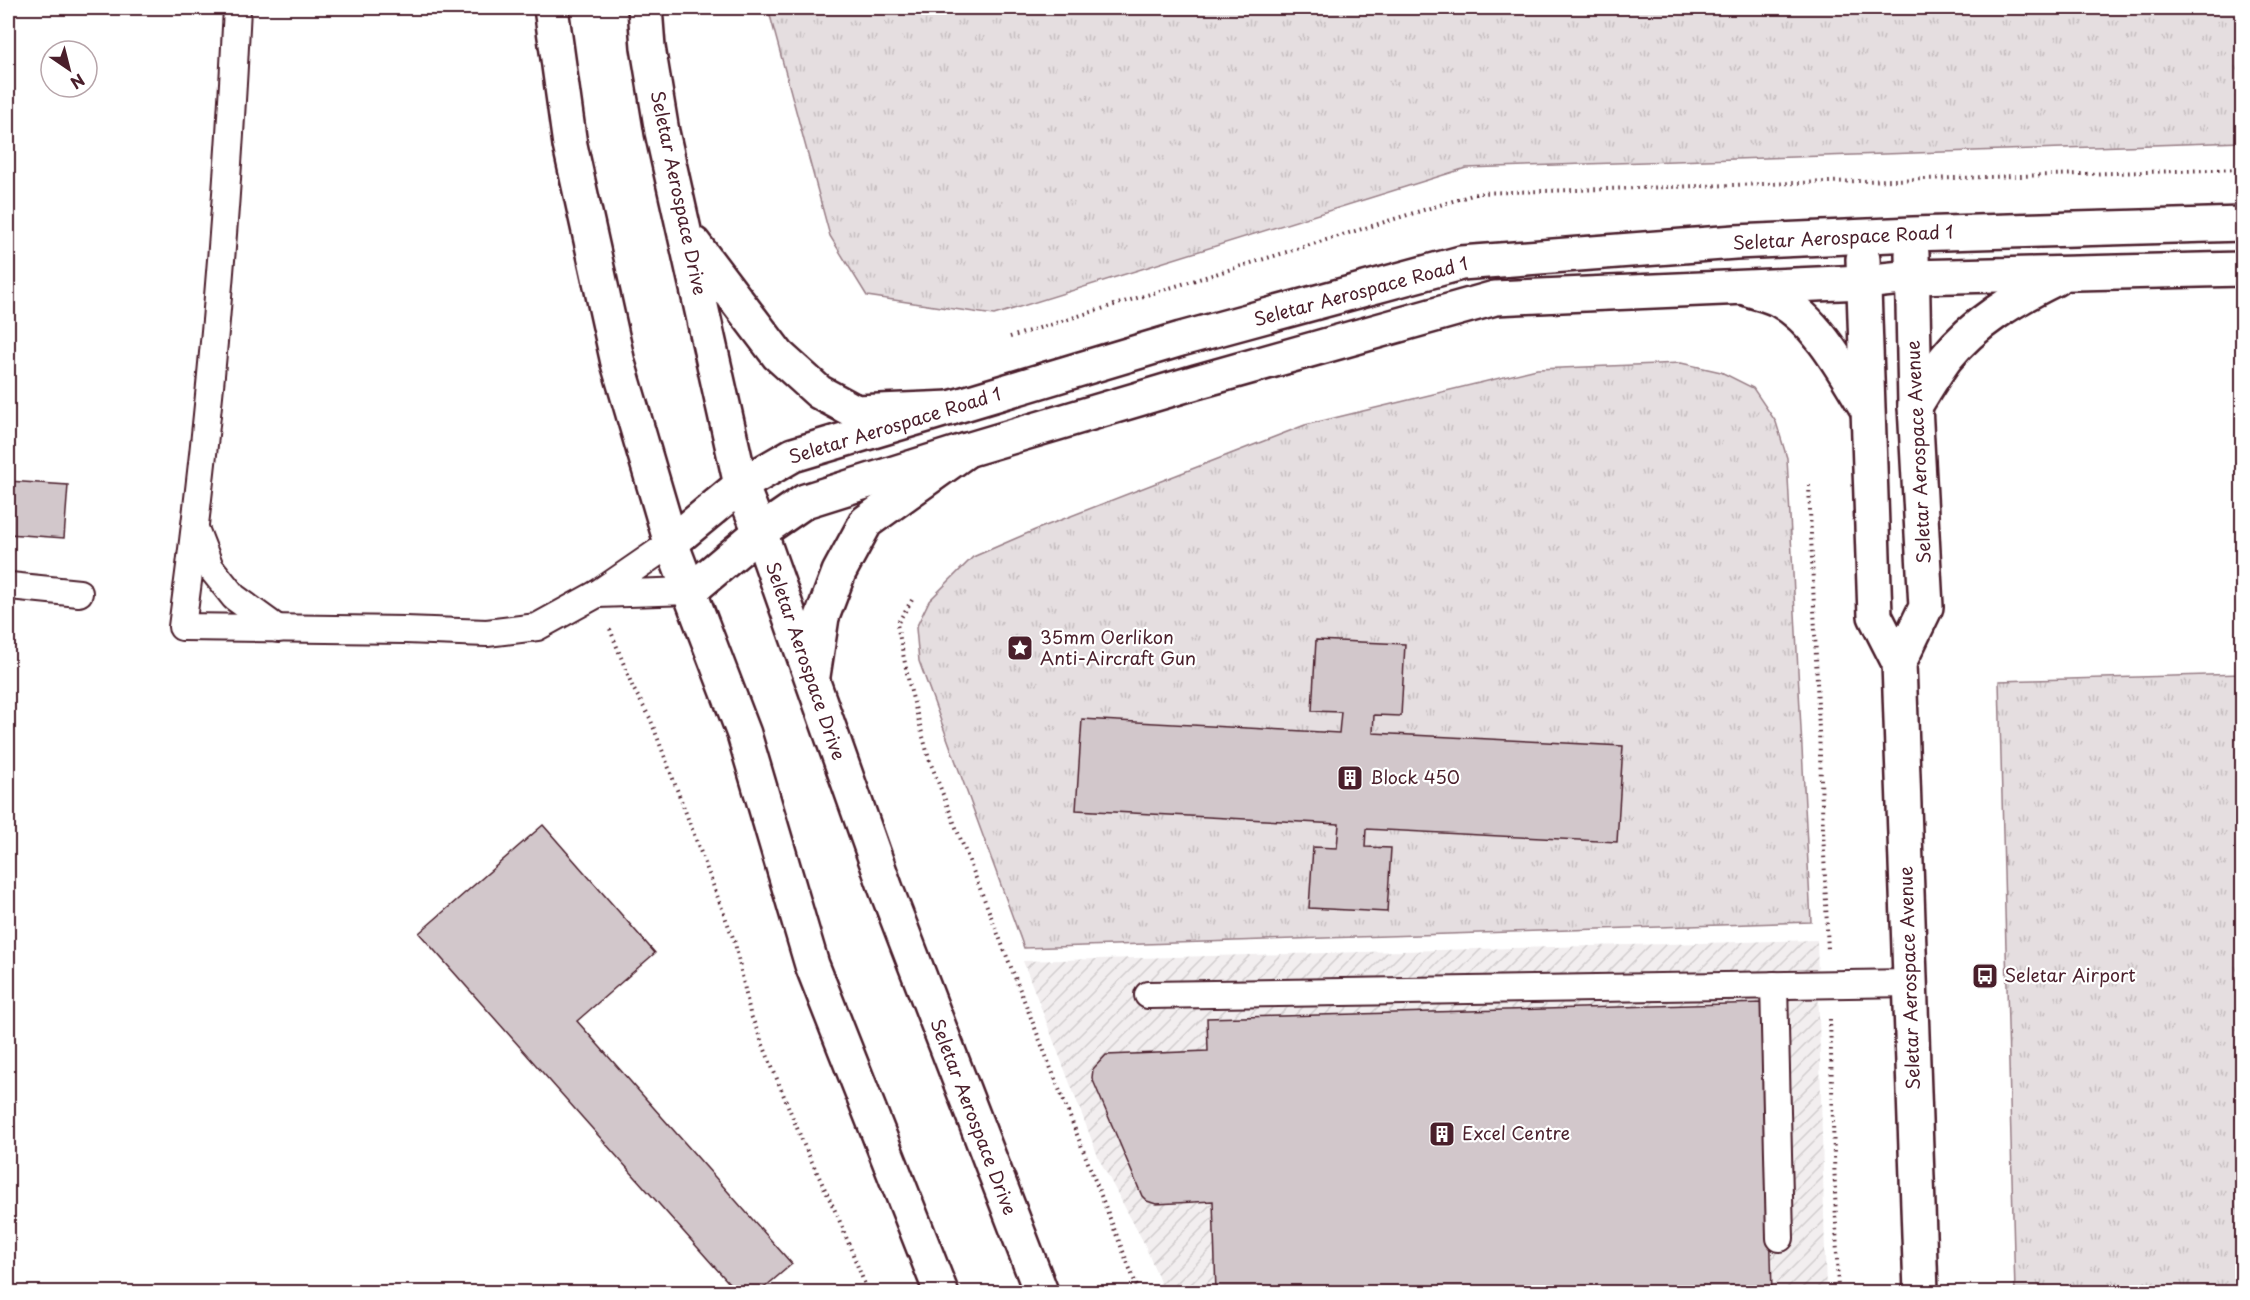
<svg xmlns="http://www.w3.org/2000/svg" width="2250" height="1300" font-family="'Playpen Sans',sans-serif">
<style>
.industrial{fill:url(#industrial-furrows)}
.grass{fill:url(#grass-tufts);stroke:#987e86;stroke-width:1.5}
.building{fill:#d2c7cb;stroke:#4a1f2b;stroke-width:1.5}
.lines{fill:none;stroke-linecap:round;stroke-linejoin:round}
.lane-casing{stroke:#4a1f2b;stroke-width:30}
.street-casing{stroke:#4a1f2b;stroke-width:38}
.secondary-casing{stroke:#4a1f2b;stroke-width:38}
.path{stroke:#4a1f2b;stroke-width:4;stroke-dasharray:1.5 4.5;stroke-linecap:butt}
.lane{stroke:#fff;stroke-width:26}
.street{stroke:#fff;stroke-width:33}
.secondary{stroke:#fff;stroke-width:33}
.labels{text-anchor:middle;stroke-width:4.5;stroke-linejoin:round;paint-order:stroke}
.street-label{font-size:18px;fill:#4a1f2b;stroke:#fff}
.poi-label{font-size:18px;fill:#4a1f2b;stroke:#fff;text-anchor:start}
</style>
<defs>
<pattern id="industrial-furrows" width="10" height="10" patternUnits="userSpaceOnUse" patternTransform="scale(1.5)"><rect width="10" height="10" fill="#f2eeef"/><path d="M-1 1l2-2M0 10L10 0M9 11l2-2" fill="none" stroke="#d1cccd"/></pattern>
<pattern id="grass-tufts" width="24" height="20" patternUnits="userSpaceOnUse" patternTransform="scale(1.5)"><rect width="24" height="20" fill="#e5dee0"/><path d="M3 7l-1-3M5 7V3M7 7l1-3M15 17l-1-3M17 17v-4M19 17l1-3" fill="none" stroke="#c6bec0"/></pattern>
</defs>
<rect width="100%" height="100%" fill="#fff"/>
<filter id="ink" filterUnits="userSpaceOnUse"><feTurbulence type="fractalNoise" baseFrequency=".0167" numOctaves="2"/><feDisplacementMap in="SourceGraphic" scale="12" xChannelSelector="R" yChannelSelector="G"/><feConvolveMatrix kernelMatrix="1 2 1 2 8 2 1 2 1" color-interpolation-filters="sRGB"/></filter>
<g filter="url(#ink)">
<polygon class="industrial" points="1817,940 1826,1292 1164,1292 1144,1243 1099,1159 1023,961"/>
<g class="grass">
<polygon points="768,8 2242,8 2242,142 1466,168 994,315 867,296 830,236"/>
<polygon points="1681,363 1721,372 1753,388 1776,422 1787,458 1811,922 1024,948 919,661 916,628 929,601 973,557 1035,530 1305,425 1537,369"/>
<polygon points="2242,674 2242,1292 2015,1292 1999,681"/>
</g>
<g class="building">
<polygon points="8,481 68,485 64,538 8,534"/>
<polygon points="1316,640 1405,644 1401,716 1374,715 1373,733 1623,746 1617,842 1366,829 1365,847 1391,848 1387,912 1309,908 1313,847 1337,848 1339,824 1076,810 1082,719 1339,733 1341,712 1312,711"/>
<polygon points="543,825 655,953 577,1021 792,1264 759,1292 737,1292 419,933"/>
<polygon points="1764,1003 1772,1292 1216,1292 1213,1201 1156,1204 1147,1201 1142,1196 1092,1078 1093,1069 1106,1055 1208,1051 1207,1018"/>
</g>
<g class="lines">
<g class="lane-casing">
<g id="lane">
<path d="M237,8c-10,207 -27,414 -55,619l223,3 82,3 50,-6 60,-33 74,-51"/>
<polyline points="196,531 210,567 234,597 278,629"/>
<polyline points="10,586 79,593"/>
<polyline points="597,594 690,591"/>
<polyline points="1774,985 1780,1238"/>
<polyline points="1148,995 1910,983"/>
</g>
</g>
<g class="street-casing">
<g id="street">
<polyline points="1863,259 1875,616 1899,663 1921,1292"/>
<path d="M1748,289c10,4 22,6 31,11 39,21 66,73 88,109"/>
<path d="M1915,406c10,-16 20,-33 31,-48 29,-36 68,-59 109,-79"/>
<polyline points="671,543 741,485 793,455 1181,339 1461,263 1735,242 1913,234 2242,224"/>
<polyline points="690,591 760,532 805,501 967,450 1196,382 1495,298 1863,282 1912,277 2242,269"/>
<polyline points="1899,663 1926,607 1915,406 1912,254"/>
</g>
</g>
<g class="secondary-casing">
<g id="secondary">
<polyline points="551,8 570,145 618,363 671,543 744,734 812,965 941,1292"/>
<polyline points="645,8 648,47 662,132 741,485 760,532 886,889 1041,1292"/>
<polyline points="694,244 778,355 819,392 856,412 951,408"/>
<polyline points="813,676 822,617 839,572 866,522 967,450"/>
</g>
</g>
<g class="path">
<polyline points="1010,337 1479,193 2242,169"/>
<polyline points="1809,485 1828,952"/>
<polyline points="912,600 897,624 910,688 929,759 1139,1292"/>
<polyline points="610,629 633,688 650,718 735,943 750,1013 804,1145 838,1217 868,1292"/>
<polyline points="1830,1019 1838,1292"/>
</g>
<use href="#lane" class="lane"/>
<use href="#street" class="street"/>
<use href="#secondary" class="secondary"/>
</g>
</g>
<defs>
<g id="sight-square" transform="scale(1.35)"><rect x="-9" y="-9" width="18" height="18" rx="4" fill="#4a1f2b" stroke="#fff"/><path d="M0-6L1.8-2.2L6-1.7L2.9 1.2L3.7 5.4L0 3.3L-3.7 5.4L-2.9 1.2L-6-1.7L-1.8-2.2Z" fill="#fff"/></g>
<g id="building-square" transform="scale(1.35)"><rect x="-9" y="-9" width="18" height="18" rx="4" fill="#4a1f2b" stroke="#fff"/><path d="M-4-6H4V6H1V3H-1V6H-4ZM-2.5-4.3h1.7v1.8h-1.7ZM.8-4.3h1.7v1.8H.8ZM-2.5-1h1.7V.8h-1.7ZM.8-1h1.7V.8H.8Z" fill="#fff"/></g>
<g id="bus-square" transform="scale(1.35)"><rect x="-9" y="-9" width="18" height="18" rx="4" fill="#4a1f2b" stroke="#fff"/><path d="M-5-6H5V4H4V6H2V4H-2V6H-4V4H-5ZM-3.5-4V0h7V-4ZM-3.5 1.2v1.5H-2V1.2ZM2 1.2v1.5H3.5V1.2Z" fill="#fff"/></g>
</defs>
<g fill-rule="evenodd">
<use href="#sight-square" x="1020" y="648"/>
<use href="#building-square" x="1350" y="778"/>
<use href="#bus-square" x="1985" y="976"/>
<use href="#building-square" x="1442" y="1134"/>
</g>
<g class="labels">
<g class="street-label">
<text transform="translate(678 193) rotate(78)" y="6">Seletar Aerospace Drive</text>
<text transform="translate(1843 238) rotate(-3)" y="6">Seletar Aerospace Road 1</text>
<text transform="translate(1361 292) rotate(-15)" y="6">Seletar Aerospace Road 1</text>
<text transform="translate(895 426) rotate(-17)" y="6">Seletar Aerospace Road 1</text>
<text transform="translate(1919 452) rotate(-93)" y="6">Seletar Aerospace Avenue</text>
<text transform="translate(805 661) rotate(71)" y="6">Seletar Aerospace Drive</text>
<text transform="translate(1910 978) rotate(-92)" y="6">Seletar Aerospace Avenue</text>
<text transform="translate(973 1117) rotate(69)" y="6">Seletar Aerospace Drive</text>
</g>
<g class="poi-label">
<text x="1040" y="644">35mm Oerlikon<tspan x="1040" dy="21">Anti-Aircraft Gun</tspan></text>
<text x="1370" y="784">Block 450</text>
<text x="2004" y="982">Seletar Airport</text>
<text x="1462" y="1140">Excel Centre</text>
</g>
</g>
<rect width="2250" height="1300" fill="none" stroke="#fff" stroke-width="30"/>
<rect x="15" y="15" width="2220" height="1270" fill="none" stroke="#4a1f2b" stroke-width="2" filter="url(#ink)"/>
<g transform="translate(69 69) rotate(145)"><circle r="28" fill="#ffffff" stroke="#b7a5aa" stroke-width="1.5"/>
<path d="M0-4.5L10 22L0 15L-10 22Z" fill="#4a1f2b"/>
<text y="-9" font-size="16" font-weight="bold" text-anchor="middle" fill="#4a1f2b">N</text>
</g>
</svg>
